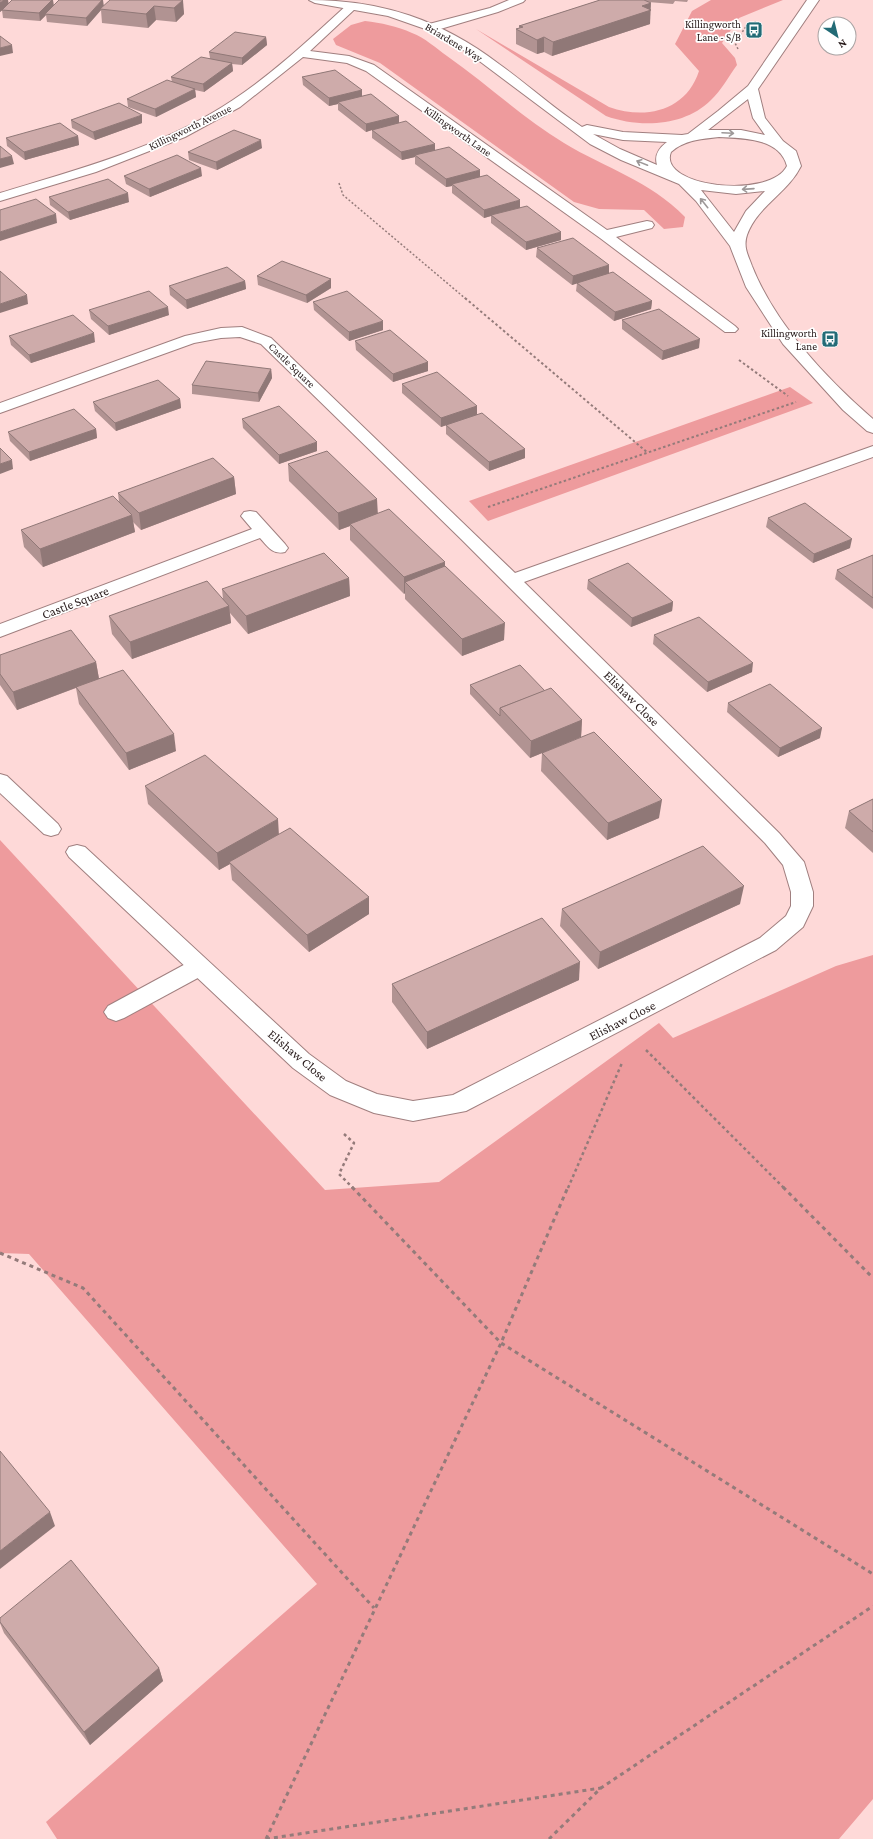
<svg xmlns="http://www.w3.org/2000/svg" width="873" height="1839" font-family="'Crimson Pro',serif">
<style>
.green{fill:#ee9b9d}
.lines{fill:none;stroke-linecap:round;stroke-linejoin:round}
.lane-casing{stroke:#a07f7f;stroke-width:2}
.street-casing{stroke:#a07f7f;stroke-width:2}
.secondary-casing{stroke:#a07f7f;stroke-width:2}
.path-far3{stroke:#947b7a;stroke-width:1.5;stroke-dasharray:2 2;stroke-linecap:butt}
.path-far2{stroke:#947b7a;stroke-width:2;stroke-dasharray:2.5 2.5;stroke-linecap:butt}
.path-far1{stroke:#947b7a;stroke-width:2.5;stroke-dasharray:3 3;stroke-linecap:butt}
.path{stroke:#947b7a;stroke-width:3;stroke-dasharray:4 4;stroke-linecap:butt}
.lane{fill:#fff;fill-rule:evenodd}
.street{fill:#fff;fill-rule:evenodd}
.secondary{fill:#fff;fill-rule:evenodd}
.wall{fill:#b19392}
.shaded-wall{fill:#907877}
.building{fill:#ceabaa;stroke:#907877}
.oneway{stroke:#9d9898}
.labels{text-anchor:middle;stroke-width:3.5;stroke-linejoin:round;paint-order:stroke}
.far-poi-label{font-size:11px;fill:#261919;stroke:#fff;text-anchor:end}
.far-street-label{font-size:11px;fill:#261919;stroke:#fff}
.street-label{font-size:13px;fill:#261919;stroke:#fff}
</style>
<rect width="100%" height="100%" fill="#fed9d8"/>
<g class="green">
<path d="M711,0h72l-44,18 -17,25 13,15 2,7c-8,11 -16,26 -26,35 -27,27 -72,28 -105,16l-130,-87 133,78c37,13 77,4 90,-36l-24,-27 17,-33z"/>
<path d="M365,21c16,2 32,5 47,12 13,5 24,15 35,23 40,28 76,62 117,87 43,26 85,37 121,74l-2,10 -19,2 -20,-19 -45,-1 -25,-7 -194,-139 -44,-18 -3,-6 18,-14z"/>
<polygon points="790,387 813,403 488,521 469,501"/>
<polygon points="0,840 325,1190 439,1182 659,1023 673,1038 836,966 873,955 873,1799 839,1839 57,1839 46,1822 317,1584 29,1254 0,1253"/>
</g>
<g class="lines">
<g class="lane-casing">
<g id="lane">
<polygon points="509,0 525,0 523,2 498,12 437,30 433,31 427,27 429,24 490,8"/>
<polygon points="199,959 207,961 210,967 207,973 124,1018 116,1021 108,1018 104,1012 108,1006 191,961"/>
</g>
</g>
<g class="street-casing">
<g id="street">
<path d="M352,3l4,1 2,2 -2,2 -46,43 39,5 25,9 233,165 40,-9 5,1 2,3 -2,3 -36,9 119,89 3,3 -3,3h-10l-125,-94 -234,-167 -19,-8 -44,-6 -63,50 -55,30 -89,35 -96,29v-8c79,-24 163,-46 233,-93 42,-28 78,-62 115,-96z"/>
<polygon points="242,327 271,338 515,573 873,446 873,457 524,582 779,833 804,862 813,892 813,906 803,927 776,950 466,1111 413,1121 374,1113 330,1095 293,1068 69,857 66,852 69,847 77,845 85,847 309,1054 346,1081 377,1094 413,1101 453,1095 760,938 786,916 791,906 791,892 783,865 765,843 461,539 261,344 240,337 221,338 194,343 0,413 0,403 185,336 221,328"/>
<path d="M250,511l6,1 29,32 3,4 -3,4c-12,3 -17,-5 -25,-14l-260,99v-13l252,-95 -11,-13 3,-4z"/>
<polygon points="0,774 7,776 58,824 61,829 58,834 51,836 44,834 0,793"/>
</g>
</g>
<g class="secondary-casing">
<path id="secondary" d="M309,0c73,0 132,20 190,64 28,20 54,44 83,63l5,-2 36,7 59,3 6,-1 30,-23 30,-25 59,-86h12l-61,89 7,29 18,23 13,10 5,15c-13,27 -44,40 -54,69 -4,12 1,20 5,31 23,58 75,113 121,153v14l-6,-2 -24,-21 -60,-66 -37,-57 -16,-41 -34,-45 -17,-17 -58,-24 -31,-16 -120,-90 -42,-24 -40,-14 -73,-13zM748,99l5,19 12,17 -24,-5h-33zM593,134l30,6 44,2c-8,6 -13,13 -10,23l-37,-16zM719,137c24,1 61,1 68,29 -17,34 -130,21 -116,-14 13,-12 30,-13 48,-15zM701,190l35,4 29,-3 -19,20 -12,21z"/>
</g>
<g class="path-far3">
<polyline points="738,49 735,43 747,25 756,22"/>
<polyline points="339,183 343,195 466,299"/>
</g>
<g class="path-far2">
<polyline points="465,298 648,453"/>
<polyline points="739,360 788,396"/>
<polyline points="488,507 796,402"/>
</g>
<g class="path-far1">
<polyline points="646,1050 784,1188"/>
<polyline points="344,1134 354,1143 339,1174 353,1188"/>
<polyline points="568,1188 622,1063"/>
</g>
<g class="path">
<polyline points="352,1187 501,1343 873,1574"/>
<polyline points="783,1187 873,1278"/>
<polyline points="0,1253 83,1288 374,1608"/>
<polyline points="266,1839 501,1343 568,1187"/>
<polyline points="266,1839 601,1788"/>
<polyline points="549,1839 601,1788 873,1606"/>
</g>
<use href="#lane" class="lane"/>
<use href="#street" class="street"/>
<use href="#secondary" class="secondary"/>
</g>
<g class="wall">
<polygon points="0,0 8,0 8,3 54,5 103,6 182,0 184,14 176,22 156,20 148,28 102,23 101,10 87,26 47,22 46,15 40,21 3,18 2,10 0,12"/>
<polygon points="600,0 688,0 687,2 675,1 673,4 648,2 650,10 650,24 552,56 544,52 537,54 516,44 516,29 519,28 519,26"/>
<polygon points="266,37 267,45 242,65 232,64 233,71 204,92 195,90 196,97 156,117 128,107 127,99 172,82 171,77 210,58 209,52"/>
<polygon points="302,77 362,90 362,96 399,116 399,123 435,150 480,177 561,240 526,250 491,223 491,216 484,218 452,193 452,186 446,187 415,164 415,157 402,160 372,138 372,130 366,132 338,110 338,104 329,106 303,85"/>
<polygon points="71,120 142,123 95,140 72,128"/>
<polygon points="78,136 79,145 25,160 7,146 6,138"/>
<polygon points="262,148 217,170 189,160 188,152"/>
<polygon points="124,176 202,176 150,197 126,184"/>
<polygon points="49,197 129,202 70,220 50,205"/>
<polygon points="537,248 609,273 652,301 651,309 614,321 576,291 577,283 572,285 536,257"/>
<polygon points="257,276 331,279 331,288 307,303 258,285"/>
<polygon points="245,281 246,289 187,309 170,295 169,286"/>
<polygon points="313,302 383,330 349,341 314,310"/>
<polygon points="89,310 169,315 109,335 91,319"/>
<polygon points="622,320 699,348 662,360 622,329"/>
<polygon points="9,336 95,342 31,363 11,345"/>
<polygon points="355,341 428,362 428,371 393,382 356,350"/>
<polygon points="271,369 272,378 259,402 192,394 192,385"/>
<polygon points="402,384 477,406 477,415 525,449 525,458 489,471 446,434 446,425 449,424 441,427 402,393"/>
<polygon points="180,399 181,408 116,431 95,411 93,402"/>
<polygon points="242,419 317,451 279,464 243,428"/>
<polygon points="96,429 97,438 30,461 10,441 8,432"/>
<polygon points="288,464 378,513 445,566 504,640 462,656 405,599 405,593 404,594 350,540 350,526 339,530 289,481"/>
<polygon points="234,477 236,494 141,530 133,522 135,532 43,567 24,547 21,530 119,502 118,493"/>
<polygon points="768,518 850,548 813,563 766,527"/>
<polygon points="873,555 873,609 835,579 837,570"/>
<polygon points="349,578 350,596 248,634 230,613 231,623 132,659 112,634 109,616 223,599 222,589"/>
<polygon points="588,580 673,602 672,611 631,627 587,589"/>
<polygon points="654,635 752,672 707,692 653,644"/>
<polygon points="0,655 96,662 99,679 176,751 129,770 79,704 76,688 17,710 0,685"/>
<polygon points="470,685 582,720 581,737 530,758 470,694"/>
<polygon points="728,703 820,738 778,757 727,712"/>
<polygon points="542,753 659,818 607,840 541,771"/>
<polygon points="145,786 279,834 369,914 309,952 232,880 230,864 219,870 148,804"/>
<polygon points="873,799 873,853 845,828 849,811"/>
<polygon points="740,904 598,969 560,926 562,909"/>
<polygon points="579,980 427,1049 392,1002 392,984"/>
<polygon points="0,1618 159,1668 163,1681 90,1745 4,1633 0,1623"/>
</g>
<g class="shaded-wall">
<polygon points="4,0 8,0 9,5 0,12 0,3"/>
<polygon points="52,0 53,0 54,6 45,14 46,15 40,21 39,13"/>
<polygon points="102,0 103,0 104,7 100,9 101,10 87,26 86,18"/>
<polygon points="183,0 184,14 176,22 174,8"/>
<polygon points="651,3 650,24 552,56 553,42 642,6"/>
<polygon points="154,6 156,20 148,28 146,14"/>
<polygon points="266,37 267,45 242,65 242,58"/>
<polygon points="544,37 544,52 537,54 537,40"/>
<polygon points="12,45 13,53 0,56 0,48"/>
<polygon points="232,63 233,71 204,92 203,84"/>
<polygon points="195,89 196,97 156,117 155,109"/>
<polygon points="362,90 362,98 338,102 338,104 329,106 329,98"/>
<polygon points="142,115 142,123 95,140 93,132"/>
<polygon points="399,116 399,124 372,130 366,132 366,124"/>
<polygon points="78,136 79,145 25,160 24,152"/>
<polygon points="261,140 262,148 217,170 216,162"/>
<polygon points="435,144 435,152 415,155 415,157 402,160 401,152"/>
<polygon points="12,156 14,164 0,168 0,159"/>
<polygon points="201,168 202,176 150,197 149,189"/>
<polygon points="480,170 480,178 452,184 452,186 446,187 446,179"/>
<polygon points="128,193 129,202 70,220 68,212"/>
<polygon points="520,200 520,208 491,215 491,216 484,218 484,210"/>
<polygon points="56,214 57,223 0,241 0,232"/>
<polygon points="561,232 561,240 526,250 526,242"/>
<polygon points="609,265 609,274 572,285 573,276"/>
<polygon points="331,279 331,288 307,303 306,295"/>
<polygon points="245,281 246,289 187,309 186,300"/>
<polygon points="27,295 28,304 0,313 0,304"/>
<polygon points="652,301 651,309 614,321 615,312"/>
<polygon points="168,307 169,315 109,335 108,326"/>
<polygon points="383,321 383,330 349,341 349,332"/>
<polygon points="94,333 95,342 31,363 29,355"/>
<polygon points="700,339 699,348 662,360 663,351"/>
<polygon points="428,362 428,371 393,382 393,374"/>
<polygon points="271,369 272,378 259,402 258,393"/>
<polygon points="180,399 181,408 116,431 115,423"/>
<polygon points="477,406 477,415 441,427 441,418"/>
<polygon points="96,429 97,438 30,461 29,452"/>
<polygon points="317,442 317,451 279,464 279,455"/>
<polygon points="525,449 525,458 489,471 489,462"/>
<polygon points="12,460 13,469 0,474 0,464"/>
<polygon points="234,477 236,494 141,530 139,513"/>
<polygon points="377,499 378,516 350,524 350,526 339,530 338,513"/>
<polygon points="132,515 135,532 43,567 40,549"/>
<polygon points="852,539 850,548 813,563 814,554"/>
<polygon points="445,562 445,579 405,582 405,593 404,594 404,577"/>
<polygon points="349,578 350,596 248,634 246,616"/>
<polygon points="673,602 672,611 631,627 632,618"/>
<polygon points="229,606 231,623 132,659 130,642"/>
<polygon points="505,623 504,640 462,656 462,639"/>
<polygon points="96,662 99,679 17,710 13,692"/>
<polygon points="753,663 752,672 707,692 708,682"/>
<polygon points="582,720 581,737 530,758 531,741"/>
<polygon points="822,728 820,738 778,757 780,748"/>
<polygon points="174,734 176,751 129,770 126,753"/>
<polygon points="662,800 659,818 607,840 608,823"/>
<polygon points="278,819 279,836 229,862 230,864 219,870 217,853"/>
<polygon points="744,886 740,904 598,969 600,952"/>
<polygon points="369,897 369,914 309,952 307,935"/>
<polygon points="580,962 579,980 427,1049 427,1032"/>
<polygon points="50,1512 55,1526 0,1569 0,1551"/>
<polygon points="159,1668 163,1681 90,1745 84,1732"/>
</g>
<g class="building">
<polygon points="0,0 4,0 0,3"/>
<polygon points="12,0 52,0 39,13 2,10"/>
<polygon points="59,0 102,0 86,18 45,14"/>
<polygon points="110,0 183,0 174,8 154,6 146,14 100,9"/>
<polygon points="600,0 644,0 651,3 642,6 651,10 553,42 544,37 537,40 516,29 523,27 519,26"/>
<polygon points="235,32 266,37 242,58 209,52"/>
<polygon points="0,36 12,45 0,48"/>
<polygon points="201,57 232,63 203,84 171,77"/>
<polygon points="335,70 362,90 329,98 302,77"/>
<polygon points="167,80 195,89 155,109 127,99"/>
<polygon points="371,94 399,116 366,124 338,102"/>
<polygon points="119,103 142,115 93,132 71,120"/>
<polygon points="406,121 435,144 401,152 372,130"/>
<polygon points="60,123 78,136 24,152 6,138"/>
<polygon points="234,130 261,140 216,162 188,152"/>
<polygon points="0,146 12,156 0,159"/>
<polygon points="449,147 480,170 446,179 415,155"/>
<polygon points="177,155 201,168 149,189 124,176"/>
<polygon points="487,175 520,200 484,210 452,184"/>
<polygon points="108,179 128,193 68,212 49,197"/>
<polygon points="36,199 56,214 0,232 0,210"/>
<polygon points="527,206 561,232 526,242 491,215"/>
<polygon points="573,238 609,265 573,276 537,248"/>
<polygon points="282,261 331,279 306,295 257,276"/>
<polygon points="227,267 245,281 186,300 169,286"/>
<polygon points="0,271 27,295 0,304"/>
<polygon points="613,272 652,301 615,312 577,283"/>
<polygon points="149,291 168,307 108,326 89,310"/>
<polygon points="347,291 383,321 349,332 313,302"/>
<polygon points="659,309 700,339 663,351 622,320"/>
<polygon points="73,315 94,333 29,355 9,336"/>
<polygon points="390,330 428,362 393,374 355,341"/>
<polygon points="206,361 271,369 258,393 192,385"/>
<polygon points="437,372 477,406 441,418 402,384"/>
<polygon points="158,380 180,399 115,423 93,402"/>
<polygon points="279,406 317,442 279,455 242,419"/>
<polygon points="74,409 96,429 29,452 8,432"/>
<polygon points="482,413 525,449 489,462 446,425"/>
<polygon points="0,448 12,460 0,464"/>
<polygon points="327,451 377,499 338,513 288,464"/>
<polygon points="213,458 234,477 139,513 118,493"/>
<polygon points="113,496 132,515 40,549 21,530"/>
<polygon points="805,503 852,539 814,554 768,518"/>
<polygon points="389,509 445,562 404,577 350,524"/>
<polygon points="324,553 349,578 246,616 222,589"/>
<polygon points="873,555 873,598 837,570"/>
<polygon points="628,563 673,602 632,618 588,580"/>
<polygon points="445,566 505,623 462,639 405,582"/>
<polygon points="207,581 229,606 130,642 109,616"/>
<polygon points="699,617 753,663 708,682 654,635"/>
<polygon points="71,630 96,662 13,692 0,674 0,655"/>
<polygon points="520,665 545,691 500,708 500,716 470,685"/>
<polygon points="123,670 174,734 126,753 76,687"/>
<polygon points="770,684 822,728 780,748 728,703"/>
<polygon points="551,688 582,720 531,741 500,708"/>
<polygon points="594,732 662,800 608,823 542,753"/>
<polygon points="205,755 278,819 217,853 145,786"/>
<polygon points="873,799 873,832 849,811"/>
<polygon points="290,828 369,897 307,935 229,862"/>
<polygon points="703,846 744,886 600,952 562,909"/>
<polygon points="542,918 580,962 427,1032 392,984"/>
<polygon points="0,1451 50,1512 0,1551"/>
<polygon points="71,1560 159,1668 84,1732 0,1622 0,1618"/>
</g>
<defs><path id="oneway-shaft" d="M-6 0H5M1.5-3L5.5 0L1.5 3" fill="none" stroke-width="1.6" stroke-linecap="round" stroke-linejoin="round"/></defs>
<g class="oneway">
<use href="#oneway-shaft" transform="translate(728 133) rotate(3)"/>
<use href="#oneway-shaft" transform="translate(642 163) rotate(-158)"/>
<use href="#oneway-shaft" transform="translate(748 189) rotate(176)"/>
<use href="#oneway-shaft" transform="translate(704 203) rotate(-129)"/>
</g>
<defs>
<g id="bus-square" transform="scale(0.9)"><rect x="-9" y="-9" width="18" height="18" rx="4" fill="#226b76" stroke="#fff"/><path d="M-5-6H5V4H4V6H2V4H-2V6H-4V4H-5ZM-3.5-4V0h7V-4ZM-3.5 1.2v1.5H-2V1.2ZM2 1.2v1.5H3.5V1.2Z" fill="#fff"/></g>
</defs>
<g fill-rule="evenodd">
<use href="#bus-square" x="754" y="30"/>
<use href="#bus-square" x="830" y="339"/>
</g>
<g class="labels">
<g class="far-poi-label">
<text x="741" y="28">Killingworth<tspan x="741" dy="13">Lane - S/B</tspan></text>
<text x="817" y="337">Killingworth<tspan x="817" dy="13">Lane</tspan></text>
</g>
<g class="far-street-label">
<text transform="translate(454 42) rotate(31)" y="4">Briardene Way</text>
<text transform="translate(190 127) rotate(-26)" y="4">Killingworth Avenue</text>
<text transform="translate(458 131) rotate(35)" y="4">Killingworth Lane</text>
<text transform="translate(292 365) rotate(44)" y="4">Castle Square</text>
</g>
<g class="street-label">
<text transform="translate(75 602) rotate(-21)" y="5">Castle Square</text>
<text transform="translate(632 698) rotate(45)" y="5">Elishaw Close</text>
<text transform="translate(622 1020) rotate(-27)" y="5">Elishaw Close</text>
<text transform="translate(298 1055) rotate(40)" y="5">Elishaw Close</text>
</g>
</g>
<g transform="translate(837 36) rotate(145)"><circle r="19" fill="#ffffff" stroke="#a8a3a3"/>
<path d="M0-3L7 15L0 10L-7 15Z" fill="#226b76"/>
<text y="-6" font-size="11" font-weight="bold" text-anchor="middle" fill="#261919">N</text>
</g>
</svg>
